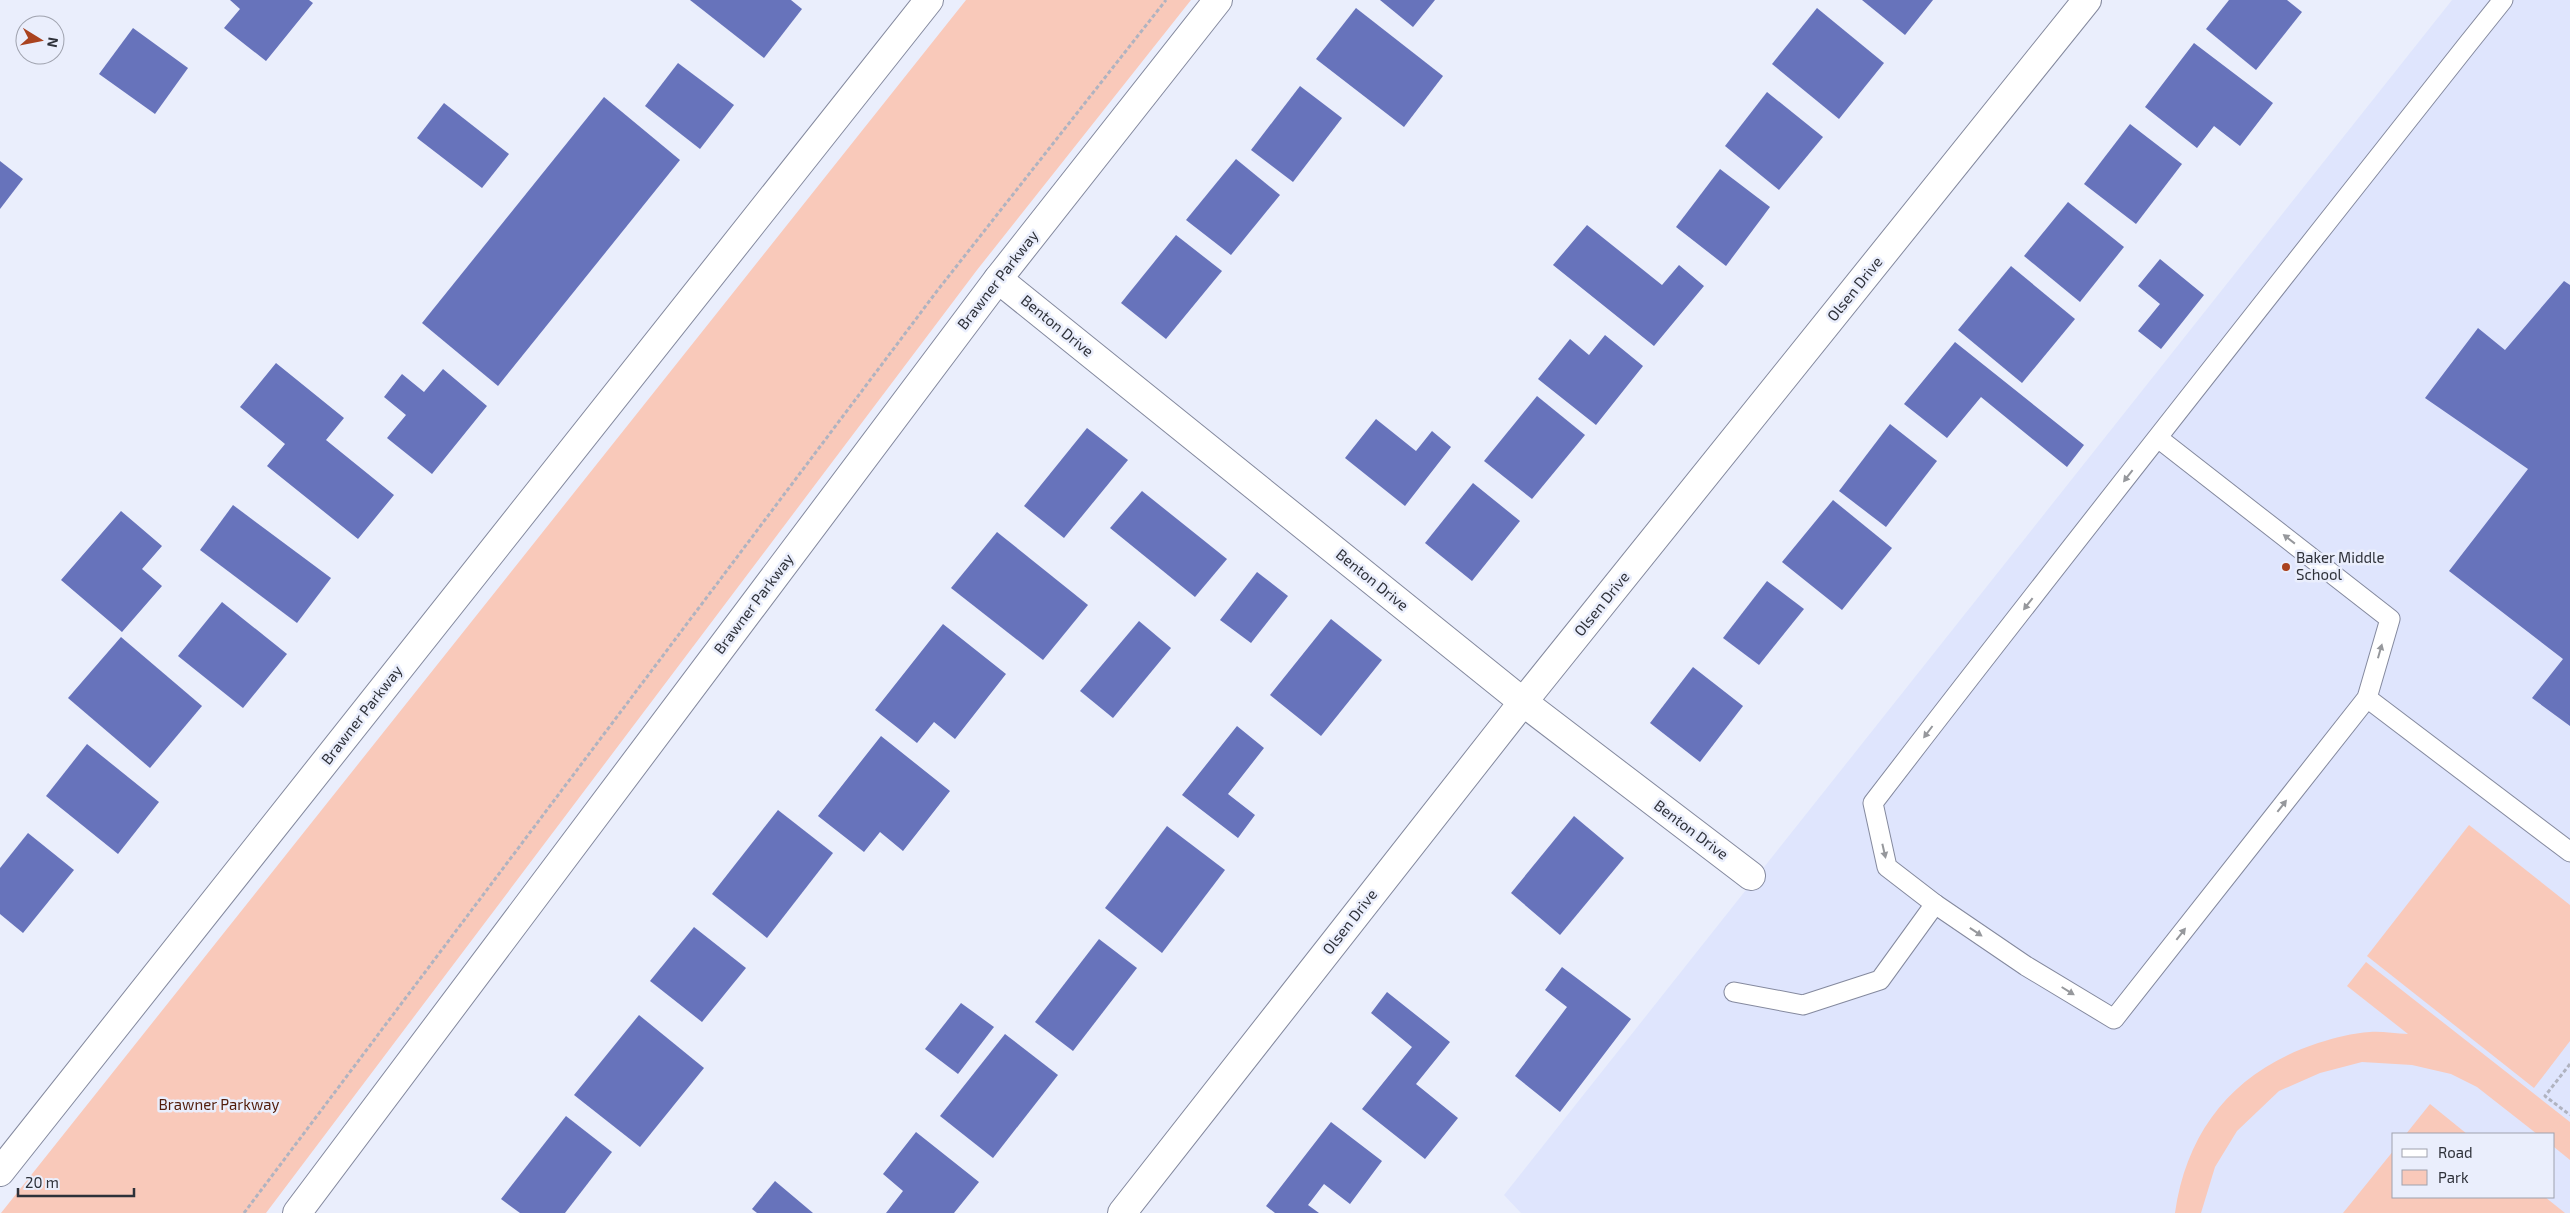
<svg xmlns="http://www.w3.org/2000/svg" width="2570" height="1213" font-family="'Exo 2',sans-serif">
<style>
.built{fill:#dfe5fd;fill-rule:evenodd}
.green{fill:#f9c9ba}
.building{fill:#6773bb}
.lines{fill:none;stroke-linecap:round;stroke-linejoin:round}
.lane-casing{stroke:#84899e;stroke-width:21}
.street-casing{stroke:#84899e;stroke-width:30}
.secondary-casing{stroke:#84899e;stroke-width:30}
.path{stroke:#b0b3c0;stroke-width:3;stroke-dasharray:4 2.5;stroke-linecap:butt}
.lane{stroke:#fff;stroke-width:19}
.street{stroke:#fff;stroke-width:28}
.secondary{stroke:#fff;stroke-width:28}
.oneway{fill:#96989c}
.poi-dot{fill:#aa431f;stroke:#eaeefc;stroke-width:2}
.labels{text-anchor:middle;stroke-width:5;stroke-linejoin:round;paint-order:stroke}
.street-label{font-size:15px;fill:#2e3139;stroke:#eaeefc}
.poi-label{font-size:15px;fill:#2e3139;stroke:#eaeefc;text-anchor:start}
.park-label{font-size:15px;fill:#521d0b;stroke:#eaeefc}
</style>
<rect width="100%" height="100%" fill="#eaeefc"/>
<path class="built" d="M2452,0h118v1213h-1049l-17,-18zM2394,1134h160v63h-160z"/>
<g class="green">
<polygon points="966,0 1191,0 977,270 266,1213 1,1213"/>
<polygon points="2469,825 2570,905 2570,1041 2534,1088 2367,956"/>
<path d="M2366,962l204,160v38l-16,-13v-13h-17l-60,-47 -26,-13 -39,-9 -50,-3 -42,11 -41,18 -42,40 -22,36 -14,46h-26c12,-85 61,-143 143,-170 16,-5 35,-10 52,-11 12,-1 25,2 38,2l-61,-48z"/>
<polygon points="2430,1104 2467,1134 2406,1134"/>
<polygon points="2394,1150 2394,1197 2545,1197 2565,1213 2343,1213"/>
</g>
<g class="building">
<polygon points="230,0 309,0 313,3 266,61 224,28 240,9"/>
<polygon points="690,0 791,0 802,9 764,58"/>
<polygon points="1380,0 1435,0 1413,27"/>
<polygon points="1862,0 1933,0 1905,35"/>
<polygon points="2229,0 2287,0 2302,12 2256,70 2206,29"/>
<polygon points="1356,8 1443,76 1404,127 1316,59"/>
<polygon points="1817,8 1884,63 1839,119 1772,64"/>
<polygon points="133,28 188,68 155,114 99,74"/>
<polygon points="2194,43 2273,103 2240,146 2214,126 2197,148 2145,107"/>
<polygon points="678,63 734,105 700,149 645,106"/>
<polygon points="1300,86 1342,118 1293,182 1251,150"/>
<polygon points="1767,92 1823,137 1779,190 1725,146"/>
<polygon points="604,97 680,160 498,386 422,323"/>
<polygon points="444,103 509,154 482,188 417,138"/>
<polygon points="2130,124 2182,164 2136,224 2084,184"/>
<polygon points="1236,159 1280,195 1231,255 1186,220"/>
<polygon points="0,161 23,179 0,209"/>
<polygon points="1720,169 1770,207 1726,266 1676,227"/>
<polygon points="2068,202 2124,247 2080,302 2024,256"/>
<polygon points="1587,225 1662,285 1679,265 1704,286 1654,346 1553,265"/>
<polygon points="1176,235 1222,271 1166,339 1121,303"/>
<polygon points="2160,259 2204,295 2161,349 2138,331 2160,304 2138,286"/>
<polygon points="2011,266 2075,319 2022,383 1958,330"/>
<polygon points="2564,281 2570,285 2570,726 2532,698 2563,659 2449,571 2528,469 2425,398 2478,328 2505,350"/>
<polygon points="1605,335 1643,366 1596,425 1538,379 1570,339 1589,355"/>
<polygon points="1955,342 2084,445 2067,467 1981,397 1947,438 1904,404"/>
<polygon points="276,363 344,418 326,440 394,495 358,539 267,466 285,444 240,407"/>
<polygon points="443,369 487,406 432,474 387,438 406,415 384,397 402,374 424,392"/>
<polygon points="1537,396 1585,435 1532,499 1484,461"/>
<polygon points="1376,419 1416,451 1432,431 1451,447 1405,506 1345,458"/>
<polygon points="1890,424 1937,461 1886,527 1839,491"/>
<polygon points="1087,428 1128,460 1064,538 1024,506"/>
<polygon points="1473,483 1520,521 1472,581 1425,543"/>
<polygon points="1142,491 1227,559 1195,597 1110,528"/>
<polygon points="1833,500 1892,548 1842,610 1782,562"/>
<polygon points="233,505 331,578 297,623 200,550"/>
<polygon points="121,511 162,546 142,569 162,586 122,632 61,580"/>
<polygon points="997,532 1088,605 1043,660 951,588"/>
<polygon points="1257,572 1288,596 1251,643 1220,620"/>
<polygon points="1767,581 1804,609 1759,665 1723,638"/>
<polygon points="222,602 287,654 243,708 178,656"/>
<polygon points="1331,619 1382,660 1321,736 1270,695"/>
<polygon points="1139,621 1171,648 1113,718 1080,691"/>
<polygon points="943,624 1006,674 955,739 934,722 917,743 875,710"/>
<polygon points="121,637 202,706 150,768 68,698"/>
<polygon points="1693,667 1743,706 1700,762 1650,723"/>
<polygon points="1237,726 1264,748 1228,794 1255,815 1238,838 1182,795"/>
<polygon points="881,736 950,791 903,851 880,832 864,852 818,816"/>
<polygon points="87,744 159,802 118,854 46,796"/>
<polygon points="778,810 833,853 767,938 712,894"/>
<polygon points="1574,816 1624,858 1560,935 1511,893"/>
<polygon points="1167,826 1225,870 1162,953 1105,908"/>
<polygon points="28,833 74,870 23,933 0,914 0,868"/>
<polygon points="694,927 746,968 702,1022 650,981"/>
<polygon points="1099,939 1137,968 1073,1051 1035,1022"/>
<polygon points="1562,967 1631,1019 1560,1112 1515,1076 1567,1007 1545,990"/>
<polygon points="1387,992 1450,1042 1416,1084 1458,1118 1425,1159 1362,1109 1412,1047 1371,1013"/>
<polygon points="961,1003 994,1027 958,1074 925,1049"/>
<polygon points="639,1015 704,1068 640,1147 574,1095"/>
<polygon points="1005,1034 1058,1075 993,1158 940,1116"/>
<polygon points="566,1116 612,1152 565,1213 520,1213 501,1199"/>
<polygon points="1331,1122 1382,1161 1350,1204 1324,1184 1308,1205 1319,1213 1275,1213 1266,1206"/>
<polygon points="916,1132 979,1182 954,1213 886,1213 903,1191 883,1174"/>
<polygon points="775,1181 813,1213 757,1213 752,1209"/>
</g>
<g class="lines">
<g class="lane-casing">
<g id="lane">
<path d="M2158,438l232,181 -23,79 -253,321 -88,-53 -91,-62 -48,-37 -14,-64c195,-254 395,-506 594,-758l36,-45"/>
<polyline points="2367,698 2570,852"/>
<polyline points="1734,992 1803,1005 1880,980 1935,904"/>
</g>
</g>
<g class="street-casing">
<g id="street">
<polyline points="998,279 1523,702 1751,876"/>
<polyline points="1122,1213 1523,702 2087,0"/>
</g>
</g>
<g class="secondary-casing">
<g id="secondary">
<polyline points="0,1172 929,0"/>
<polyline points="297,1213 998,279 1218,0"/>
</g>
</g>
<g class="path">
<polyline points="2570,1064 2545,1096 2570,1115"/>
<polyline points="244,1213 937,291 1166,0"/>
</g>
<use href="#lane" class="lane"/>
<use href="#street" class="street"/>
<use href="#secondary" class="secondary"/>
</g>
<defs><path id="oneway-solid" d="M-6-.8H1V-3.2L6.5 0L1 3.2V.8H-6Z" transform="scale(1.25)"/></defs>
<g class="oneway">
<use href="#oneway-solid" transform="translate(2128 476) rotate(128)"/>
<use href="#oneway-solid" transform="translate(2289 539) rotate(-142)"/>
<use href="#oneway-solid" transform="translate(2028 604) rotate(128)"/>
<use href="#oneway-solid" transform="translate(2380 651) rotate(-74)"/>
<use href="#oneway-solid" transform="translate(1928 732) rotate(127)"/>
<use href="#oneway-solid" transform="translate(2282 806) rotate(-52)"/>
<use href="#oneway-solid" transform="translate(1884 851) rotate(77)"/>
<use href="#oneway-solid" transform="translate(1976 932) rotate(34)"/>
<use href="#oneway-solid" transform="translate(2181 934) rotate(-52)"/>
<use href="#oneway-solid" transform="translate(2068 991) rotate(32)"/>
</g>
<circle class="poi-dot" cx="2286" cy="567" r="5"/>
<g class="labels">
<g class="street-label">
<text transform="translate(998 280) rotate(-52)" y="5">Brawner Parkway</text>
<text transform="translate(1855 289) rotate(-51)" y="5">Olsen Drive</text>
<text transform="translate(1057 326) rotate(39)" y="5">Benton Drive</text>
<text transform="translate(1372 580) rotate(39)" y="5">Benton Drive</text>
<text transform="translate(754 604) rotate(-53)" y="5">Brawner Parkway</text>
<text transform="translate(1602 604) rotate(-51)" y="5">Olsen Drive</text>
<text transform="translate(362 715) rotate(-52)" y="5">Brawner Parkway</text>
<text transform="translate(1691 830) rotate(37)" y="5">Benton Drive</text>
<text transform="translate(1350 922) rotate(-52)" y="5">Olsen Drive</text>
</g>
<g class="poi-label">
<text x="2296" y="563">Baker Middle<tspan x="2296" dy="17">School</tspan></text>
</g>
<g class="park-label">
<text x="219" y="1110">Brawner Parkway</text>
</g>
</g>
<rect x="2392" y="1133" width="162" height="65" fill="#eaeefc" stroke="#9fa2ae"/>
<rect x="2402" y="1149" width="25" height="8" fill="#ffffff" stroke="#9fa2ae"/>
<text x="2438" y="1158" font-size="15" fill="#2e3139">Road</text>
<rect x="2402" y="1170" width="25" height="15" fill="#f9c9ba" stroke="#9fa2ae"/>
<text x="2438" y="1183" font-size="15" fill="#2e3139">Park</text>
<g transform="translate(40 40) rotate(100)"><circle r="24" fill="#eaeefc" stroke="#9fa2ae"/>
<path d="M0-4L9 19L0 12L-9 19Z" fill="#aa431f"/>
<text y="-8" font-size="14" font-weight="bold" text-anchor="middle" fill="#2e3139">N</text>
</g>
<path d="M18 1188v8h116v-8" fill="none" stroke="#2e3139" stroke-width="2.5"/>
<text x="25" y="1188" font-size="15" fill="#2e3139" stroke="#eaeefc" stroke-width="4" paint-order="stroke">20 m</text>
</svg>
